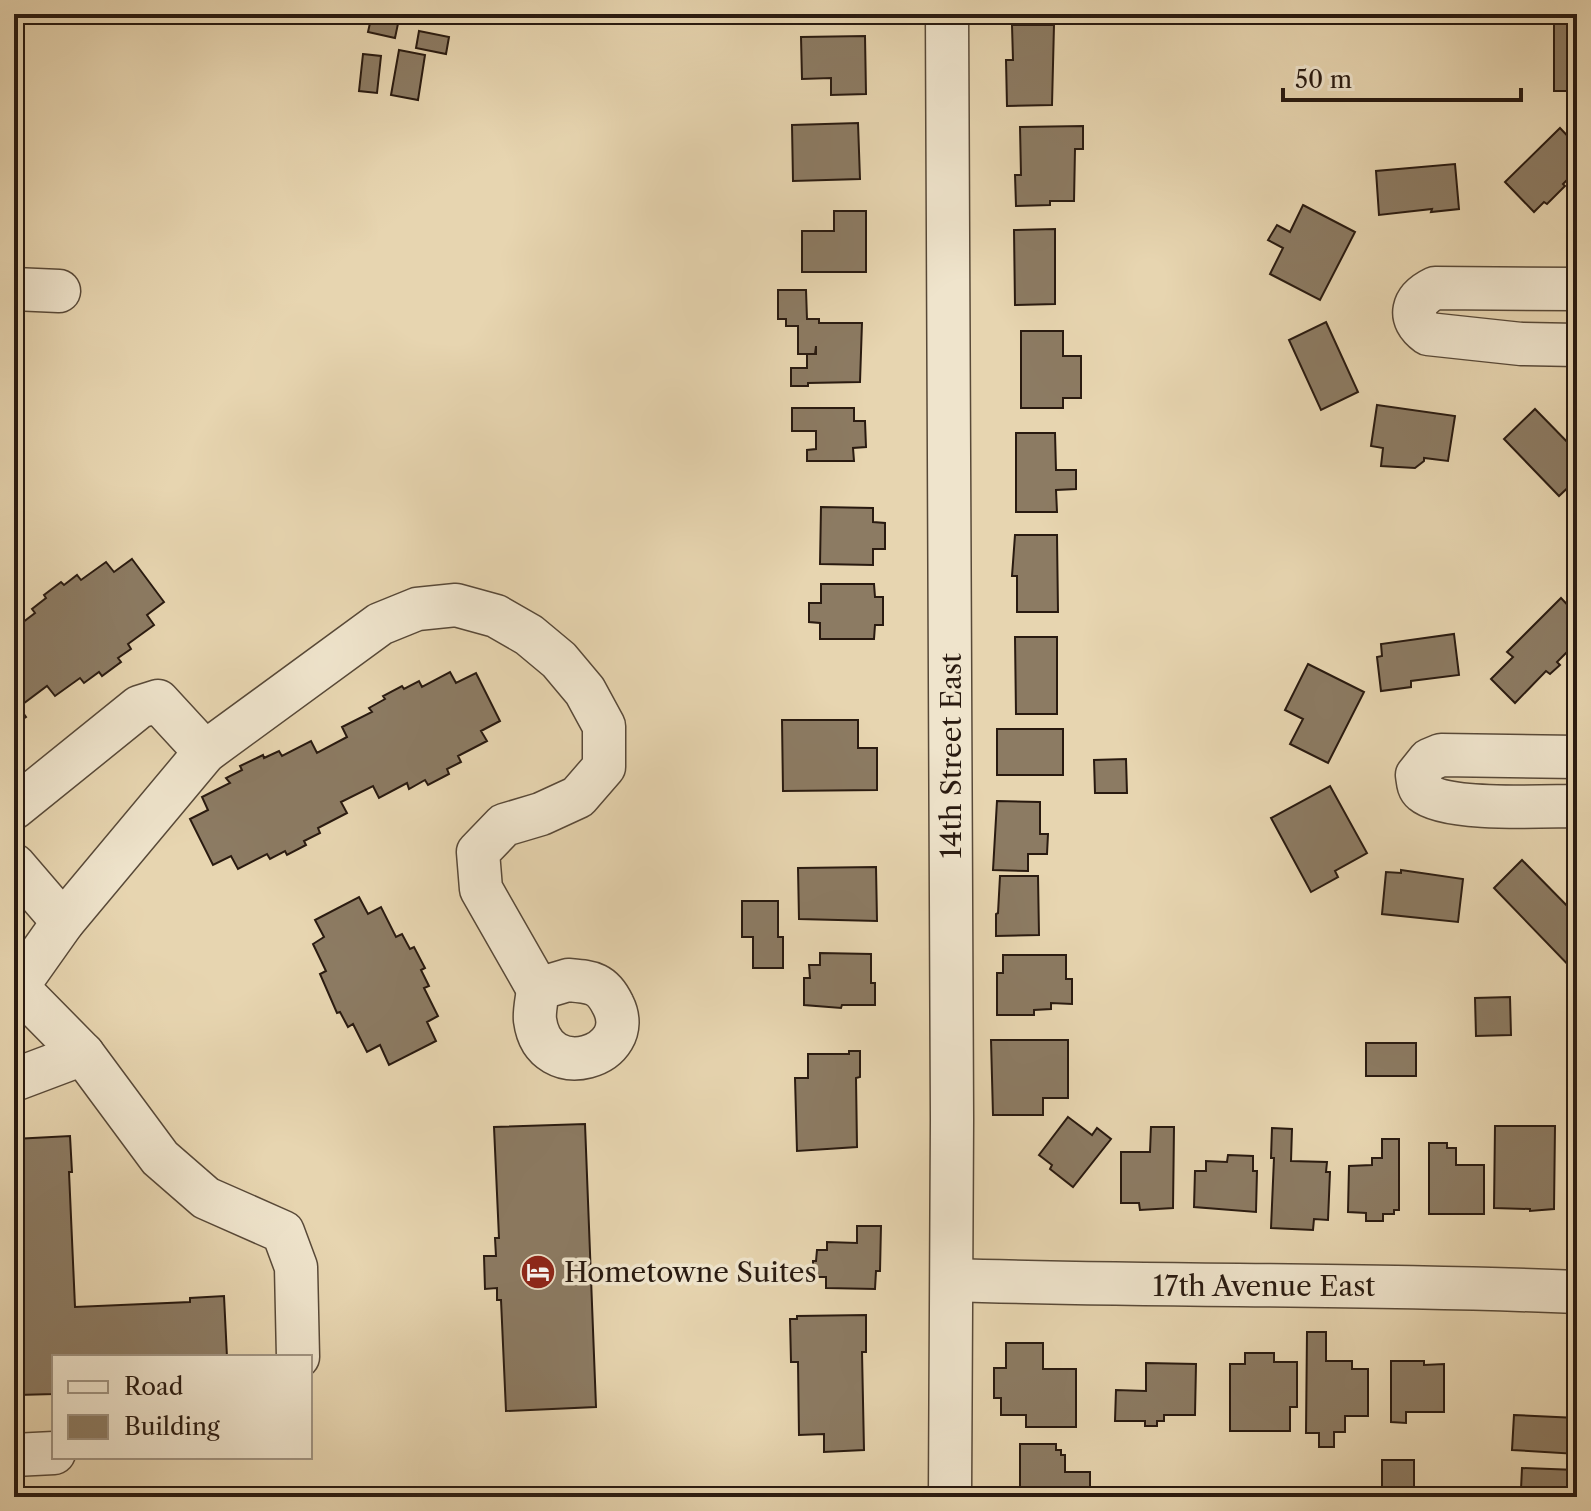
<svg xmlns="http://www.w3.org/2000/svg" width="1591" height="1511" font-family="'Libre Caslon Text',serif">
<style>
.building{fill:#8c7b63;stroke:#291a10;stroke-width:2}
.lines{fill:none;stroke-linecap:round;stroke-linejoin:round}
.minor-casing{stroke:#584938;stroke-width:45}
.minor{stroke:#efe4cc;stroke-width:42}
.labels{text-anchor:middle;stroke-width:7;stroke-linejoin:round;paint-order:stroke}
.street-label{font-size:28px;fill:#291a10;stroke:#efe4cc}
.poi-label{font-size:28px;fill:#291a10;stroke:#efe4cc;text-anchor:start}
</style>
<rect width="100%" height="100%" fill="#e7d5b0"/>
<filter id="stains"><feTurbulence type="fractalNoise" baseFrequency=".0025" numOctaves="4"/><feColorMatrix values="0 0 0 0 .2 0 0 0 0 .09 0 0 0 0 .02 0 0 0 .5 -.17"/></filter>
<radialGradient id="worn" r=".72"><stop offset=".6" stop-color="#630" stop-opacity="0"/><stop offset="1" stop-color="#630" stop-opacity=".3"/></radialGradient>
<g class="building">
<polygon points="372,14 400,14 395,38 368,32"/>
<polygon points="487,14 527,14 524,16"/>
<rect x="1554" y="14" width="23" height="77"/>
<polygon points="1012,25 1054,25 1052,105 1007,106 1006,60 1013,60"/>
<polygon points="419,31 449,37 446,54 416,48"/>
<polygon points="865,36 866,94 831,95 831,78 802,79 801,37"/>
<polygon points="399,50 425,55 418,100 391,95"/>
<polygon points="363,54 381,56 377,93 359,91"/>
<polygon points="858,123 860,179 793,181 792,125"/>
<polygon points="1083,126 1083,149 1075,149 1074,201 1050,201 1050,205 1016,206 1015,175 1021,175 1020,127"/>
<polygon points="1560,128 1577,146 1577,170 1563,184 1565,186 1547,204 1544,202 1534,212 1505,182"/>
<polygon points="1455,164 1459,209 1431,212 1432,209 1379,215 1376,171"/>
<polygon points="1303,205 1355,232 1320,300 1270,274 1283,248 1268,240 1277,225 1290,232"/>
<polygon points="834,211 866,211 866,272 802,272 802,231 834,231"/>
<polygon points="1055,229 1055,304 1015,305 1014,230"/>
<polygon points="778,290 806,290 807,319 819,319 819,323 862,323 860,382 808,383 808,386 791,386 791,368 807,368 807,354 816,354 816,346 815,354 798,354 798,326 786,326 786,319 778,319"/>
<polygon points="1326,322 1358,392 1321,410 1289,340"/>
<polygon points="1021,331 1063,331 1063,356 1081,356 1081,398 1063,398 1063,408 1021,408"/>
<polygon points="1377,405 1455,416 1448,461 1424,458 1424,461 1415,468 1381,466 1383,448 1371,446"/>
<polygon points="792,408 854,408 854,421 865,421 866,447 853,448 854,461 807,461 807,450 816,449 816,431 792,431"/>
<polygon points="1535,409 1577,452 1577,479 1559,496 1504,439"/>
<polygon points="1016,433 1055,433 1056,470 1076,470 1076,489 1056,490 1057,512 1016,512"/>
<polygon points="821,507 873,508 873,522 885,523 885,549 873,549 873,565 820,564"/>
<polygon points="1015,535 1057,535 1058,612 1017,612 1017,576 1012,576"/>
<polygon points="132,559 164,602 147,615 154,625 128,644 131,649 118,658 121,662 102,676 99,672 84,683 80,678 55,696 47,686 19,707 26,717 14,725 14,629 35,613 32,609 46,598 44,595 61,582 64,585 77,575 81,580 106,562 114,572"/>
<polygon points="821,584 874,584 875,597 883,597 883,625 875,625 874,639 820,639 820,623 809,622 809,603 821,603"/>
<polygon points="1561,598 1577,615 1577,642 1557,662 1560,665 1550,674 1546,671 1515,703 1491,679 1513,657 1507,652"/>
<polygon points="1454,634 1459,675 1411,681 1411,687 1381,691 1377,657 1382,656 1381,644"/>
<polygon points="1015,637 1057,637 1057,714 1016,714"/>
<polygon points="1308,664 1364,692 1328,763 1290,744 1303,719 1285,710"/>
<polygon points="450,672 456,683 476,673 500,721 481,731 487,741 458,756 461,762 447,769 449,774 428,785 425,780 409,789 407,783 379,798 373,786 341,802 347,813 318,828 320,833 304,841 306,845 287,855 285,851 270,859 267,854 238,869 231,856 213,865 190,819 208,810 202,797 230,783 226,778 242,770 240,766 263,755 264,758 279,751 282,756 311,741 317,753 347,737 342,727 372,712 369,708 385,699 383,696 402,686 404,689 419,681 422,687"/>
<polygon points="782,720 858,720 858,748 877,748 877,790 783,791"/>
<rect x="997" y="729" width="66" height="46"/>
<polygon points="1126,759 1127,793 1095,793 1094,760"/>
<polygon points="1330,786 1367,853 1335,871 1338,877 1311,892 1271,818"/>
<polygon points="997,801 1040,802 1040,834 1048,834 1047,854 1028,854 1028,871 993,870"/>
<polygon points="1522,860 1577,916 1577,974 1494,888"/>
<polygon points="876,867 877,921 799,919 798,868"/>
<polygon points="1401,870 1463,879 1458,922 1382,914 1386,872 1401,873"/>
<polygon points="1000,876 1038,876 1039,935 996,936 996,914 998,913"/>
<polygon points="359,897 368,914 381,907 396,937 402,934 410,949 414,947 425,968 421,970 429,986 424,988 438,1016 427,1022 436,1041 389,1065 380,1045 367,1052 353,1024 348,1027 340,1012 337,1013 320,974 326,971 313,944 324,937 315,920"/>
<polygon points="742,901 778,901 778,937 783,937 783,968 753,968 753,937 742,937"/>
<polygon points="820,953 871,954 871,983 875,983 875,1005 842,1005 841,1008 804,1005 804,978 810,978 809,965 820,965"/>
<polygon points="1003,955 1066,955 1066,979 1072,979 1072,1004 1051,1003 1051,1009 1034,1010 1034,1015 997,1015 997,973 1003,973"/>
<polygon points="1510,997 1511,1035 1476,1036 1475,998"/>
<polygon points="991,1040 1068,1040 1068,1098 1043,1098 1043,1115 993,1115"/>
<rect x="1366" y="1043" width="50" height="33"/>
<polygon points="849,1051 860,1051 860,1077 856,1078 857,1147 797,1151 795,1078 808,1078 808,1054 849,1054"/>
<polygon points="1068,1117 1092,1135 1097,1128 1111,1139 1073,1187 1050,1169 1052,1165 1039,1155"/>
<polygon points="585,1124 596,1407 506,1411 501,1300 497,1300 497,1288 485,1289 484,1256 496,1256 495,1238 499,1238 494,1127"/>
<polygon points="1495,1126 1555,1126 1554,1209 1530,1211 1530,1209 1494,1208"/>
<polygon points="1151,1127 1174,1127 1173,1208 1140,1210 1139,1203 1121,1203 1121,1152 1150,1152"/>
<polygon points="1272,1128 1292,1129 1291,1161 1327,1162 1326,1172 1330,1172 1328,1220 1314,1219 1313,1230 1271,1228 1274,1158 1271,1158"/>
<polygon points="70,1136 72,1172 69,1172 75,1307 190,1302 190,1298 224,1296 227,1357 54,1357 54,1394 18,1395 16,1369 14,1369 14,1139"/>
<polygon points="1382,1139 1399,1139 1399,1210 1394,1210 1394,1214 1383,1214 1383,1221 1366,1221 1366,1213 1348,1212 1349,1166 1372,1165 1372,1158 1382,1158"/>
<polygon points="1429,1143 1447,1143 1447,1148 1456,1148 1456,1165 1484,1165 1484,1214 1429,1214"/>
<polygon points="1228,1155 1253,1156 1253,1171 1257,1171 1256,1212 1194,1207 1195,1171 1206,1171 1206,1161 1227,1162"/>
<polygon points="1577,1167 1577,1209 1567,1209 1567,1168"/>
<polygon points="857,1226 881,1226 880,1271 876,1271 875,1289 826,1288 826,1277 816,1277 816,1267 813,1267 813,1261 816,1261 817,1250 827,1250 827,1242 857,1243"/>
<polygon points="866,1315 866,1352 862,1352 864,1450 824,1452 824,1434 799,1435 798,1362 791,1362 790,1319 797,1319 797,1316"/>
<polygon points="1307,1332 1326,1332 1326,1361 1352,1361 1352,1369 1368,1369 1368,1416 1345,1416 1345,1432 1334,1432 1334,1447 1319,1447 1319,1433 1306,1433"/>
<polygon points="1006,1343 1043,1343 1043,1369 1076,1369 1076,1427 1026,1427 1026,1415 1001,1415 1001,1398 994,1398 994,1368 1006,1368"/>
<polygon points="1245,1353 1274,1353 1274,1362 1297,1362 1297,1407 1290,1407 1290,1431 1230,1431 1230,1364 1245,1364"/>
<polygon points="1391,1361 1424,1361 1424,1365 1444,1364 1444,1412 1406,1412 1406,1423 1391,1422"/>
<polygon points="1146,1363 1196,1364 1195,1415 1164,1415 1164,1421 1157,1421 1157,1426 1145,1426 1145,1421 1115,1421 1116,1390 1146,1391"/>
<polygon points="1514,1415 1577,1418 1577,1454 1512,1450"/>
<polygon points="1020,1444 1056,1444 1056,1450 1061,1450 1061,1455 1065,1455 1065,1472 1090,1472 1090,1497 1020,1497"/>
<rect x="1382" y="1460" width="32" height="33"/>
<polygon points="1522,1468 1577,1470 1577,1497 1516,1497 1516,1489 1521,1489"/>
</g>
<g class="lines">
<g class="minor-casing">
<g id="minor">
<polyline points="947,14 952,1120 950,1497"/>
<polyline points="14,289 59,291"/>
<path d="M1577,289l-142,-1c-23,11 -29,30 -7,46l93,10 56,1"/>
<path d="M1577,757l-136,-2 -12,5 -12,15c1,7 1,13 6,17 23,20 122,14 154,14"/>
<polyline points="14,808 139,707 158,701 205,752"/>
<polyline points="14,865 63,922"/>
<path d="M568,980c23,2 34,2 45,25 26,51 -69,82 -78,15 -1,-9 2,-21 3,-31z"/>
<polyline points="17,987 83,1054 160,1158 206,1198 283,1232 296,1267 298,1357"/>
<polyline points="14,988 17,987 63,922 205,752 380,624 417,609 456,605 496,616 529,635 559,660 585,691 604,726 604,767 578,797 541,814 504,825 478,852 481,889 538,989"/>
<polyline points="14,1080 83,1054"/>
<path d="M952,1280c208,7 417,3 625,12"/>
<polyline points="14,1455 54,1453"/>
</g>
</g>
<use href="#minor" class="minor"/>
</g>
<defs>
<g id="hotel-disc" transform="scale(1.8)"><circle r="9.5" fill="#8f2418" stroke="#efe4cc"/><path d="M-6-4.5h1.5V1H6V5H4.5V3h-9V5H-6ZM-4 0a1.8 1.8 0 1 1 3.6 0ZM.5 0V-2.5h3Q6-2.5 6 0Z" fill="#fff"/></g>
</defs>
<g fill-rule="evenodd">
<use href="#hotel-disc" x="538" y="1272"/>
</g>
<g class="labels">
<g class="street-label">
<text transform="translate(951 756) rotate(-90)" y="10">14th Street East</text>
<text x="1264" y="1296">17th Avenue East</text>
</g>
<g class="poi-label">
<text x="564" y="1282">Hometowne Suites</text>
</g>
</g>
<rect width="1591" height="1511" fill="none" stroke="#e7d5b0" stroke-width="48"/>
<rect x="16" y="16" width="1559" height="1479" fill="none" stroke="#291a10" stroke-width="4"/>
<rect x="24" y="24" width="1543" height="1463" fill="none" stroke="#291a10" stroke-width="2"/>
<rect x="52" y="1355" width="260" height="104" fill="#efe4cc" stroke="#a09381" stroke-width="2"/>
<rect x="68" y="1381" width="40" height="12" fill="#efe4cc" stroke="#a09381" stroke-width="2"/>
<text x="124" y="1395" font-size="24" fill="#291a10">Road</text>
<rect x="68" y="1415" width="40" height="24" fill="#8c7b63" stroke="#a09381" stroke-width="2"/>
<text x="124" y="1435" font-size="24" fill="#291a10">Building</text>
<path d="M1283 88v12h238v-12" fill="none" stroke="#291a10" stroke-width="4"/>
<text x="1295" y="88" font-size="24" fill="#291a10" stroke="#efe4cc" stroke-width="6" paint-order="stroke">50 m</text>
<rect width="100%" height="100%" filter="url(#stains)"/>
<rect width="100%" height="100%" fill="url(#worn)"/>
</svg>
